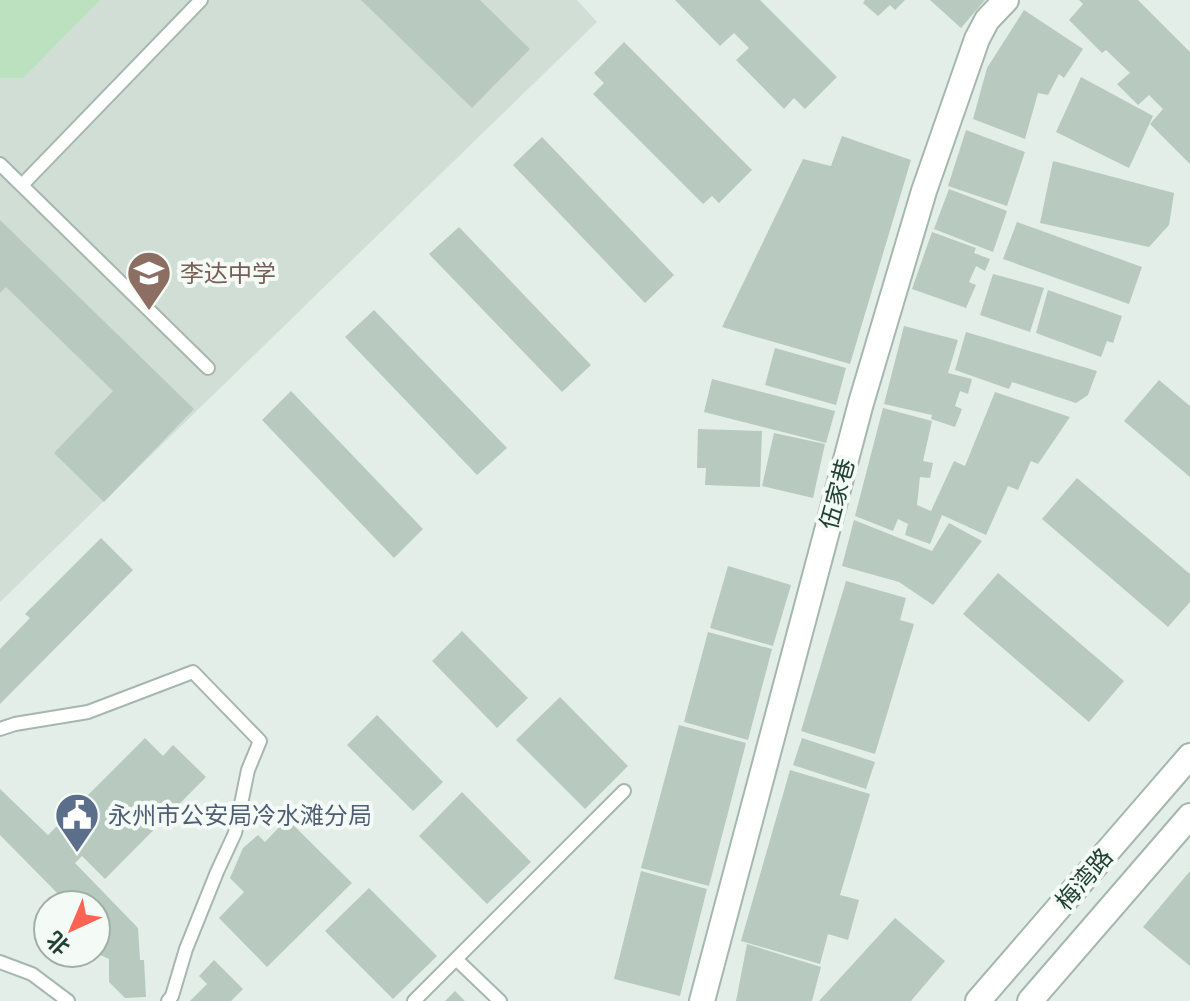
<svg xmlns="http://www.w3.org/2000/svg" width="1190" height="1001" viewBox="0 0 1190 1001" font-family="Jost,'Noto Sans SC',sans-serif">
	<rect width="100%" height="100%" fill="#e3eee8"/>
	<polygon fill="#d1ded6" points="0,0 577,0 597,22 0,602"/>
	<polygon fill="#bbe1bf" points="0,0 100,0 23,78 0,78"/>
	<g fill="#b8c9c0">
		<polygon points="361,0 480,0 530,49 472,108"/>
		<polygon points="675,0 760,0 837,77 805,109 794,98 784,109 736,60 749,48 734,33 720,46"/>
		<polygon points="865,0 905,0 895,10 890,5 878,16 863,3"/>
		<polygon points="930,0 985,0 961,28"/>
		<polygon points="1079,0 1138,0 1190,52 1190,164 1150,124 1163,109 1149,95 1138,105 1117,84 1130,73 1106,50 1102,53 1069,20 1083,4"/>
		<polygon points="1024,10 1083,49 1064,78 1059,74 1048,95 1038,93 1025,139 973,119 987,68"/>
		<polygon points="624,42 752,170 719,203 712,196 703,204 593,94 604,83 594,73"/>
		<polygon points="1081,77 1153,116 1129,168 1056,132"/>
		<polygon points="966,130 1025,152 1007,206 948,186"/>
		<polygon points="842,136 911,160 850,364 722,327 803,159 831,166"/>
		<polygon points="542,137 674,275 645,303 513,165"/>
		<polygon points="1053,161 1174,193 1169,225 1149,247 1040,223"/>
		<polygon points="949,189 1007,211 993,252 934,229"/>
		<polygon points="0,220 194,409 104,502 54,453 113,391 6,287 0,293"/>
		<polygon points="1017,222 1142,267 1129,304 1003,259"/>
		<polygon points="459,227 591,365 562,392 429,254"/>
		<polygon points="932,232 976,248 974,253 990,259 985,271 976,266 969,282 976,285 966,308 912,289"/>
		<polygon points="993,274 1044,288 1030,332 980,315"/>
		<polygon points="1048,290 1122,316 1113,343 1107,341 1101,357 1036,333"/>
		<polygon points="374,310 507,448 477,475 345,337"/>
		<polygon points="904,326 958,340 948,373 972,379 968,394 960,391 955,406 962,409 955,427 931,419 932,415 884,404"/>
		<polygon points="966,332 1097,371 1088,395 1076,403 1012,382 1009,389 955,370"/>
		<polygon points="775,348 846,368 836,405 765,385"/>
		<polygon points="712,379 835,411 826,443 704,412"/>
		<polygon points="1159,380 1190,406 1190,477 1124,421"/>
		<polygon points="291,391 423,529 394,558 262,420"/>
		<polygon points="995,392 1070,417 1038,464 1031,461 1018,490 1008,486 986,535 942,515 930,544 905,535 908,524 898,519 893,531 855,516 883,408 932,421 923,461 933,463 930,478 920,477 917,505 931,511 954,461 965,466"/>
		<polygon points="698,429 762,431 760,487 705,485 706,468 697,468"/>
		<polygon points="774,433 825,444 813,498 762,486"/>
		<polygon points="1077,478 1190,574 1190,602 1168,627 1042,519"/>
		<polygon points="854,520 932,551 949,523 982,541 933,605 899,582 842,566"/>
		<polygon points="101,538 133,570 0,704 0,649 30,618 25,614"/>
		<polygon points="728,566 791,585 773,646 710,628"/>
		<polygon points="998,573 1124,681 1089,722 963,614"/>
		<polygon points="846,581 906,598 900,620 914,624 875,754 801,731"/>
		<polygon points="462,631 528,698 497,728 432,661"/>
		<polygon points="708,632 772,649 748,740 684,722"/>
		<polygon points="560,697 628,766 585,809 516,740"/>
		<polygon points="377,715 443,782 413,811 347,745"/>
		<polygon points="679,725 746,743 709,886 641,868"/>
		<polygon points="145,738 163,756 173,745 206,777 105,879 82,856 75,863 138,928 140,960 144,960 146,997 125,998 109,982 109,959 98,954 96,905 69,905 0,835 0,789 48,835"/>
		<polygon points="802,738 875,762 866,789 793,765"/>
		<polygon points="790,770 870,794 840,895 859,900 848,940 828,934 820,964 741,941"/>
		<polygon points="462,792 531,862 487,904 419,836"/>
		<polygon points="287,819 352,883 267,967 219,918 244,892 230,878 243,848 258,835 265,842"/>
		<polygon points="641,871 707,889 680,996 614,979"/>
		<polygon points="1190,871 1190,966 1143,927"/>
		<polygon points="369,888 437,956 393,999 325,931"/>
		<polygon points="895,918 945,961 911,1001 819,1001"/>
		<polygon points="747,944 821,967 812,1001 736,1001"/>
		<polygon points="214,960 243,989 231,1001 190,1001 207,984 199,976"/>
		<polygon points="455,991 465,1001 445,1001"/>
	</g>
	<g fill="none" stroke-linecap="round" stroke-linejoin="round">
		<g stroke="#a5b7ae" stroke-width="16">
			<g id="service">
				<polyline points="0,164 208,368"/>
				<polyline points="22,185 201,0"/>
				<polyline points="0,729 15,724 88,712 193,672 260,741 248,770 235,833 217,872 186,949 172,996 168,1001"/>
				<polyline points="456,959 500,1001"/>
				<polyline points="0,962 32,974 68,1001"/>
				<polyline points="414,1001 624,791"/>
			</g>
		</g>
		<g stroke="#a5b7ae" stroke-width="28">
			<polyline id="minor" points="702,1001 861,403 924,191 977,39 987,20 1006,0"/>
		</g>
		<g stroke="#a5b7ae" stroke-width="28">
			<g id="tertiary">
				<polyline points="978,1001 1190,756"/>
				<polyline points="1030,1001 1190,816"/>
			</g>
		</g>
		<use href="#service" stroke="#fff" stroke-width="12"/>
		<use href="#minor" stroke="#fff" stroke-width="24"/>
		<use href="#tertiary" stroke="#fff" stroke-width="24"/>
	</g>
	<defs>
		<g id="school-pin" transform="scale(2.3)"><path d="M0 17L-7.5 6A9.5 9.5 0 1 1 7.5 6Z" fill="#8d6e63" stroke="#f4faf6"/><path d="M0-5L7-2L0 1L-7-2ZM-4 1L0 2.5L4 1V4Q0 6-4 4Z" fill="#fff"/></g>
		<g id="civic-pin" transform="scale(2.3)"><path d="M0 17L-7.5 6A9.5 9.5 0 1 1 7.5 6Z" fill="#5c6f8a" stroke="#f4faf6"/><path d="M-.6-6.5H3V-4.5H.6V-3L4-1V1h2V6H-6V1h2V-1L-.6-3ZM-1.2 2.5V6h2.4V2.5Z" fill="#fff"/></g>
	</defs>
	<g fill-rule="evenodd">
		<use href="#school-pin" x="149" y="273"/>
		<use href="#civic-pin" x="77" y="815"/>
	</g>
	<g text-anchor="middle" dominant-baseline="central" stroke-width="8" stroke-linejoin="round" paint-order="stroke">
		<g font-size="24" fill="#785e54" stroke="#f4faf6" text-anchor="start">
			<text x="180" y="273">李达中学</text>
		</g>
		<g font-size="24" fill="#214134" stroke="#f4faf6">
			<text transform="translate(837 494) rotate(-75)">伍家巷</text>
			<text transform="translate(1084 879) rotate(-49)">梅湾路</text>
		</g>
		<g font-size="24" fill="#4e5e75" stroke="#f4faf6" text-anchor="start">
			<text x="108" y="815">永州市公安局冷水滩分局</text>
		</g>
	</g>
	<g transform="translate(72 929) rotate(224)"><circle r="38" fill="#f4faf6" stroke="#a0b0a8" stroke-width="2"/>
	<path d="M0-6L14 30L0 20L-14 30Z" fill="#fd6353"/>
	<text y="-12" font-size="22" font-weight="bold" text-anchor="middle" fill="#214134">北</text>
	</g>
</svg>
